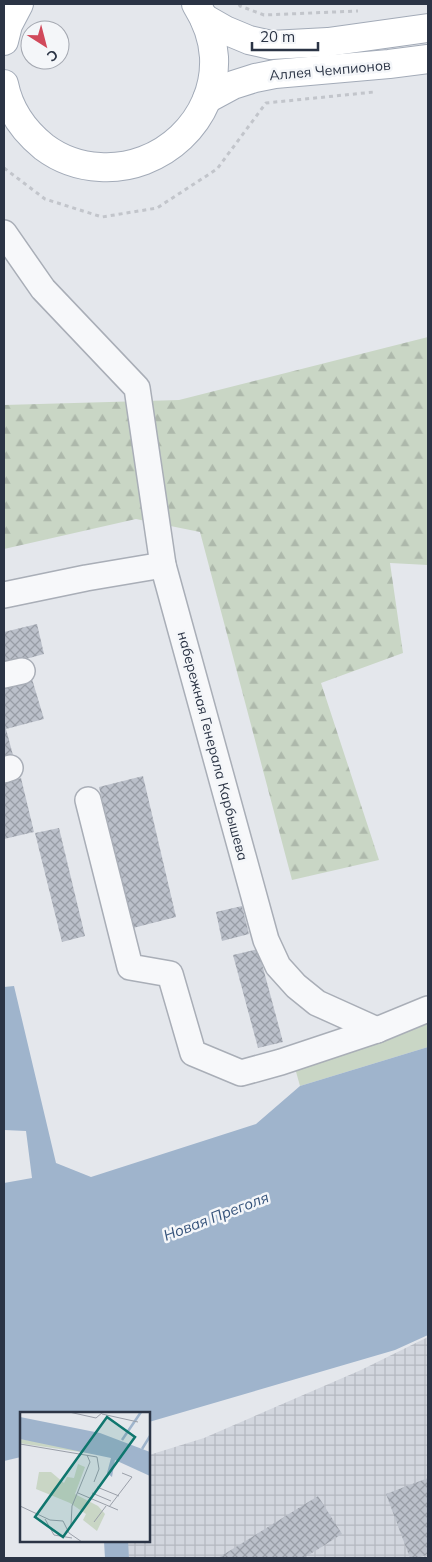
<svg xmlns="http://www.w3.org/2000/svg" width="432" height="1562" viewBox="0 0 432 1562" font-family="Mulish,sans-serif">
	<defs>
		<pattern id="industrial-grid" width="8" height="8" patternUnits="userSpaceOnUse" patternTransform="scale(1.25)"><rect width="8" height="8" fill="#d2d6de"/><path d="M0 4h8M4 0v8" fill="none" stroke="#b4b8c0"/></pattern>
		<pattern id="forest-firs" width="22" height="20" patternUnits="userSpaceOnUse" patternTransform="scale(1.25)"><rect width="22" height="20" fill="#c9d6c5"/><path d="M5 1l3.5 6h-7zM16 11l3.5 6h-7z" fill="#adb8ab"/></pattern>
		<pattern id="building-cross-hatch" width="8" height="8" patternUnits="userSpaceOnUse" patternTransform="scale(1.25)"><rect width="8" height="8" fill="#bbc0ca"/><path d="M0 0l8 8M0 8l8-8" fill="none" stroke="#989da6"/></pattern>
	</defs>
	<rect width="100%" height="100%" fill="#e4e7ec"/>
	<polygon fill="url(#industrial-grid)" points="428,1337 428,1558 129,1558 127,1541 149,1541 149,1455 204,1438 361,1370"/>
	<polygon fill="url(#forest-firs)" points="428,337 428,565 390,563 403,653 321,683 379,860 292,880 200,532 136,519 4,549 4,405 179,400"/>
	<polygon fill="#c9d6c5" points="428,1020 428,1047 300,1086 295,1068"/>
	<polygon fill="#9fb4cc" points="14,986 56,1163 91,1177 256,1124 300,1086 428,1047 428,1335 395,1350 149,1422 149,1413 21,1413 21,1457 4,1461 4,1183 32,1178 26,1131 4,1130 4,987"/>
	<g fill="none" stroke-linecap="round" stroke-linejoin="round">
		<polyline stroke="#9fb4cc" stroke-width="24" points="116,1541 117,1558"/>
	</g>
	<g fill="url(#building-cross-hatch)">
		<polygon points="37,624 44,654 4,665 4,632"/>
		<polygon points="32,679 44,719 6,729 14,759 4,761 4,687"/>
		<polygon points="143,776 176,917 133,928 99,787"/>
		<polygon points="21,778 34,832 4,839 4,783"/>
		<polygon points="59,828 85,936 62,942 35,833"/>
		<polygon points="242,906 249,934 222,941 216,912"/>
		<polygon points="258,949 283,1042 258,1048 233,955"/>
		<polygon points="428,1478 428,1554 418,1558 410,1558 386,1494"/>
		<polygon points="318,1496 342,1534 304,1558 218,1558"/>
	</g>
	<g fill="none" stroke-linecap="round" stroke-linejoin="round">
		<g stroke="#a9aeb7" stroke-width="28">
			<g id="minor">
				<polyline points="4,233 43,289 137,388 163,565 266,940 278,966 296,986 317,1003 377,1030"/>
				<polyline points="4,595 86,578 163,565"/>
				<polyline points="4,675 22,671"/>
				<polyline points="4,770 10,768"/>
				<polyline points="88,800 130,967 170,974 193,1053 241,1073 281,1062 377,1030 428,1009"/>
			</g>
		</g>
		<g stroke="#a3abb8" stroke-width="30">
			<g id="major">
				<polyline points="204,18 225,30 249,40 271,45 328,42 428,28"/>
				<polyline points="4,41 8,25 19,4"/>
				<path d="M4,84C9,109 24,131 44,147C60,159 80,166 100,167C161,171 217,120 214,57C213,38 206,20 196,4"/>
				<polyline points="207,99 233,85 255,78 275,74 389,64 428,59"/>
			</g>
		</g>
		<g stroke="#c2c5cb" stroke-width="3" stroke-dasharray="4 4" stroke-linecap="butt">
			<polyline points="239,4 240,6 264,15 358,11"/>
			<polyline points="4,168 45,199 102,217 157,208 217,169 266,103 374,92"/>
		</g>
		<use href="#minor" stroke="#f7f8fa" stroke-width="25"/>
		<use href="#major" stroke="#fff" stroke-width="28"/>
	</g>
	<g text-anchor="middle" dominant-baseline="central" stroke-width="5" stroke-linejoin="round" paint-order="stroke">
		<g font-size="14" fill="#2b3445" stroke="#f4f6f9">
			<text transform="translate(330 70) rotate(-5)">Аллея Чемпионов</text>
			<text transform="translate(213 746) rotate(75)">набережная Генерала Карбышева</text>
		</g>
		<g font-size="15" font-style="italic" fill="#34527a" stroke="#f4f6f9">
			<text transform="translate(216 1216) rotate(-21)">Новая Преголя</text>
		</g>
	</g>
	<g transform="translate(20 1412)">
		<rect width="130" height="130" fill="#e4e7ec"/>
		<path d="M58,52L65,55L55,82L78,94L85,102L77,119L63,108L66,102L50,91L16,77L19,60H31L44,71L47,65L54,66Z" fill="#c9d6c5"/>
		<path d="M0,27L63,37L74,42L5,32L0,31Z" fill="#c9d6c5"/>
		<path d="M0,5L80,21L130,40V64L95,48L92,65L87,61L91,46L0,27Z" fill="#9fb4cc"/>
		<path fill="none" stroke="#9fb4cc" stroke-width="2.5" d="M102,28L121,0M122,37L130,24"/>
		<path fill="none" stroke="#9a9fa9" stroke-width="1" d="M49,0L76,6L83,0M82,2L118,10M0,32L77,45L79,57L74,70M77,75L99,84M58,81L98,98M72,81L91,89M0,94L30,108L43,109L49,121L62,130M89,95L112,65L102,61M25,107L34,123L52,126M74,110L86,94M51,113L52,94L70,50L67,43"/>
		<path fill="#0f766e" fill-opacity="0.15" stroke="#0f766e" stroke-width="2.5" d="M87,5L115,25L43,125L15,105Z"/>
		<rect width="130" height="130" fill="none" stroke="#2b3445" stroke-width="2.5"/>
	</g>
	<rect width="432" height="1562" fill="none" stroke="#2b3445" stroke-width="10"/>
	<g transform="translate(45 45) rotate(144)"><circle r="24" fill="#f4f6f9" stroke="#a4a8b1"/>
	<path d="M0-4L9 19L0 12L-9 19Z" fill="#d1495b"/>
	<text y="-8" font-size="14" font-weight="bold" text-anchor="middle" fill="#2b3445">С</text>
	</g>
	<path d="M252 42v8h66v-8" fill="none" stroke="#2b3445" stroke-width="2.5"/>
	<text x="260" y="42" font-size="15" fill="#2b3445" stroke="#f4f6f9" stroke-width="4" paint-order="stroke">20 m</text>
</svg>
